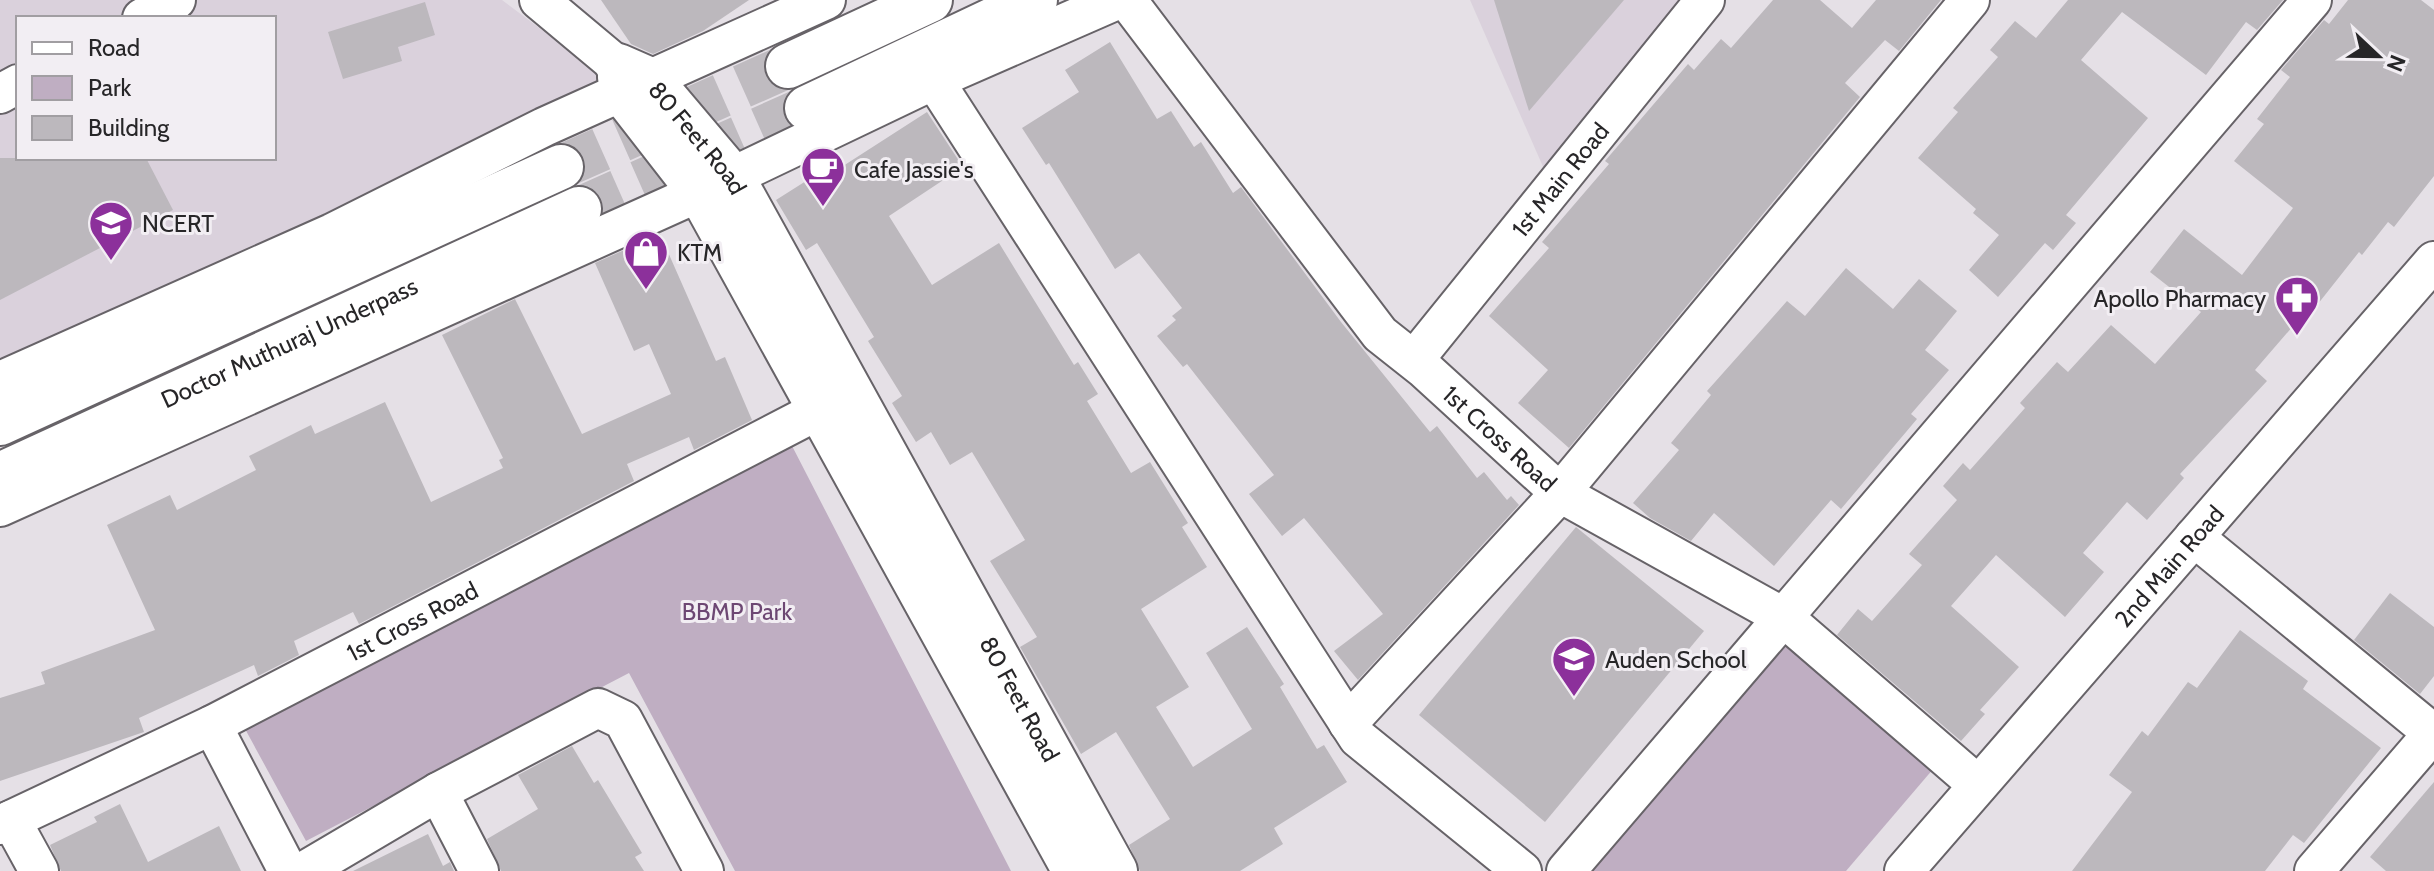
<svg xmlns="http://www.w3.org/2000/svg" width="2434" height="871" viewBox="0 0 2434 871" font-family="Cabin,sans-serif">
	<rect width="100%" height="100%" fill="#e5e0e6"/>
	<g fill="#dad1dc" fill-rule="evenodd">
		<path d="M0,0H502L610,81L0,365ZM18,18H274V158H18Z"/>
		<polygon points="1470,0 1686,0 1544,169"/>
	</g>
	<g fill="#bfaec2">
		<polygon points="790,442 1011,871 735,871 629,673 306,841 244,727"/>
		<polygon points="1780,639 1934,768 1846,871 1584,871"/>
	</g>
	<g fill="#bcb8bd">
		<polygon points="601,0 749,0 703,31 653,54 631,44"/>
		<polygon points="1494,0 1624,0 1529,111"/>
		<polygon points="1773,0 1820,0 1852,28 1876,0 1941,0 1899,51 1885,40 1845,83 1860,97 1569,448 1518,403 1548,370 1489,316 1549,248 1542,242 1609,164 1605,161 1688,64 1694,70 1721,39 1731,48"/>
		<polygon points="2068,0 2283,0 2257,30 2246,22 2206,75 2122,12 2081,60 2148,118 2066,215 2076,223 2053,250 2045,243 1998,297 1969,270 1999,235 1973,213 1976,209 1918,158 1958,112 1953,108 1998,57 1990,50 2015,21 2036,38"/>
		<polygon points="2348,0 2421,0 2434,10 2434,176 2394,227 2388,222 2362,255 2359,252 2310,314 2306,311 2255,370 2267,381 2180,474 2184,478 2147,520 2127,502 2083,553 2104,572 2065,617 1996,555 1951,606 2019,667 1980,710 1985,714 1961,741 1837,635 1858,609 1872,621 1922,565 1909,554 1957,500 1943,486 1963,463 1970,470 2025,408 2020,403 2057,362 2068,372 2111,325 2155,364 2201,312 2150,272 2184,229 2242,275 2293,208 2234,161 2264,124 2257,119 2290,77 2281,70 2324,20 2329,24"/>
		<polygon points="425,2 435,35 398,47 402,61 343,79 328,32"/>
		<polygon points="1110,42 1157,119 1171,111 1194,147 1201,142 1233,193 1241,187 1341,322 1430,432 1437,426 1477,478 1484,472 1507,500 1511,496 1519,505 1358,680 1334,651 1383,614 1304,518 1282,536 1249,494 1274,475 1187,364 1183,367 1157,336 1176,320 1172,316 1182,308 1139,253 1115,269 1049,163 1046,165 1022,128 1079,92 1065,70"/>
		<polygon points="927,112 963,167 889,216 932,285 999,243 1074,365 1078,362 1098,394 1087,401 1131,473 1150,462 1188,523 1182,527 1207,567 1141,609 1189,687 1156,707 1193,767 1252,729 1206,653 1247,627 1284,684 1280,687 1317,749 1324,745 1347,782 1274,828 1283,844 1240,871 1140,871 1129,845 1170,819 1116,732 1081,754 1020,647 1037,637 990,561 1025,540 972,452 950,465 931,432 916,442 892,403 902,396 868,341 874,337 817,243 806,250 776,200 836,162 840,168"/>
		<polygon points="0,158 146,158 173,210 0,300"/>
		<polygon points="660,234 716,361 725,357 752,420 694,450 689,437 627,464 634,481 359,624 353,612 294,641 299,655 258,676 254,665 139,718 144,732 0,781 0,698 45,684 41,672 155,630 107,525 170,495 177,510 256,470 249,456 311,425 315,434 385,402 431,502 503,468 499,460 503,458 442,335 515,299 582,434 671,394 649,344 634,351 595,263"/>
		<polygon points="1846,268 1893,309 1919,279 1957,311 1925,350 1949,370 1911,414 1917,419 1841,509 1831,500 1774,566 1714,513 1691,541 1650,518 1633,503 1679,450 1671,443 1711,395 1707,391 1787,301 1805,316"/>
		<polygon points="1576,527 1704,631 1545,822 1419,715"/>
		<polygon points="2390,593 2434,627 2434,676 2420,694 2354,640"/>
		<polygon points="2240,630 2308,681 2303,689 2381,748 2304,843 2293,835 2265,871 2072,871 2132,792 2109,775 2142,731 2148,736 2188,682 2197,688"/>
		<polygon points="572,746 594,783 598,780 642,853 635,857 644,871 501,871 487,839 538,809 518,775"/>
		<polygon points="2434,782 2434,871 2386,871 2370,857"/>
		<polygon points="120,804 148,862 219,826 241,871 61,871 50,845 97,822 94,817"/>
		<polygon points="428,834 443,866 450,862 454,871 353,871"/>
	</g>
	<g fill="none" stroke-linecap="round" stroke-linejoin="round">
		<g stroke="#bfbbc0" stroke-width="44" stroke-dasharray="44 22" stroke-linecap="butt">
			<polyline points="561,167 788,66"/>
			<polyline points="579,209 807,108"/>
		</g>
		<g stroke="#676368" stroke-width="42">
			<g id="minor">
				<polyline points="539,0 618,66"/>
				<path id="s1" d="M1127,0L1380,334L1423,368L1560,493L1970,0"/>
				<polyline points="142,18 176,0"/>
				<polyline points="934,80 1358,738 1522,871"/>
				<polyline points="0,94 18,84"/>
				<path id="s2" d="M1414,360L1705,0"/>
				<polyline points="0,381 332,233 544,127 826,0"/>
				<polyline points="0,507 700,192 934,80 1117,0"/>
				<polyline points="2194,537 2434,734"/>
				<polyline points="1348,723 1560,493 1783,617 1978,785"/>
				<polyline points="212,725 288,871"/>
				<polyline points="438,792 479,871"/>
				<polyline points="11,820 39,871"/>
				<path id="s3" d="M0,825L212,725L821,409"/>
				<polyline points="304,871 438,792 598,708 623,720 704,871"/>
				<polyline points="1566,871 2312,0"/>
				<path id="s4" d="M1904,871L2434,261"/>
				<polyline points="2314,871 2434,732"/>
			</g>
		</g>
		<g stroke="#676368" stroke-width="48">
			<g id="major">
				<path id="s5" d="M618,66L650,80L732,177L1115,871"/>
				<polyline points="620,77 623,93 700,192 1075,871"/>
			</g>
		</g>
		<g stroke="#676368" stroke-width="48">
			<g id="highway">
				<polyline points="788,66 930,0"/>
				<polyline points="807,108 1035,0"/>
				<polyline points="0,423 561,167"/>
				<path id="s6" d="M0,475L579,209"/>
			</g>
		</g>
		<use href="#minor" stroke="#fff" stroke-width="38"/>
		<use href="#major" stroke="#fff" stroke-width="44"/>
		<use href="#highway" stroke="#fff" stroke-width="44"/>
	</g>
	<defs>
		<g id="cafe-pin" transform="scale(2.3)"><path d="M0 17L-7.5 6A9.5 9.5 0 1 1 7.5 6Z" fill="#8c309b" stroke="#f2eef3"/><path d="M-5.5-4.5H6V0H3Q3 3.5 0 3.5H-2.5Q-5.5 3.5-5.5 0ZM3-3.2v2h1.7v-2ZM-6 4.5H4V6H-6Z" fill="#fff"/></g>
		<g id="university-pin" transform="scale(2.3)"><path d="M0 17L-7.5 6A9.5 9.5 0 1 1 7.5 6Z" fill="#8c309b" stroke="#f2eef3"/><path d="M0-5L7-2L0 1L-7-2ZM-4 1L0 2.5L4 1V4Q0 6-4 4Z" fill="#fff"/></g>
		<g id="shop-pin" transform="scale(2.3)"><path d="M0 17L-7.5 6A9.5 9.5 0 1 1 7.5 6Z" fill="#8c309b" stroke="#f2eef3"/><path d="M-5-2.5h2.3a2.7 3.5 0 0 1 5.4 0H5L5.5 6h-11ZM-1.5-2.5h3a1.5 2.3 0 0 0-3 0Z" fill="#fff"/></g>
		<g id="pharmacy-pin" transform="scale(2.3)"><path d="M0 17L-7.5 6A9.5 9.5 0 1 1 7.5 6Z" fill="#8c309b" stroke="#f2eef3"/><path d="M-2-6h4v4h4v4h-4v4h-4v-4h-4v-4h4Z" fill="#fff"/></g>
		<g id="school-pin" transform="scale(2.3)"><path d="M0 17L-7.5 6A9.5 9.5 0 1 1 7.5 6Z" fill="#8c309b" stroke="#f2eef3"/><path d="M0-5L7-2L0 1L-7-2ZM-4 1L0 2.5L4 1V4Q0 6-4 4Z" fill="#fff"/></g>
	</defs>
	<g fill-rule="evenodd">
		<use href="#cafe-pin" x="823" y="169"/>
		<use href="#university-pin" x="111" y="223"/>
		<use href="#shop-pin" x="646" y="252"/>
		<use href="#pharmacy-pin" x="2297" y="298"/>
		<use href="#school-pin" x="1574" y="659"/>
	</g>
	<g text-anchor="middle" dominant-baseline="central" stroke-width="6" stroke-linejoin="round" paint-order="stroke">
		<g font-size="24" fill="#272628" stroke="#f2eef3">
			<text stroke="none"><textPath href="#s5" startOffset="110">80 Feet Road</textPath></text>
			<text stroke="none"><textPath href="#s2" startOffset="232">1st Main Road</textPath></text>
			<text stroke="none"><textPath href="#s6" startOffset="318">Doctor Muthuraj Underpass</textPath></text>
			<text stroke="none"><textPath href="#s1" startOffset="578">1st Cross Road</textPath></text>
			<text stroke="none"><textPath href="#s4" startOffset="404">2nd Main Road</textPath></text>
			<text stroke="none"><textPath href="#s3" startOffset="460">1st Cross Road</textPath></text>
			<text stroke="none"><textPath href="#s5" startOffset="758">80 Feet Road</textPath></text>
		</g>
		<g font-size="24" fill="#272628" stroke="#f2eef3" text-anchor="start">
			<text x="854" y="169">Cafe Jassie's</text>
			<text x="142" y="223">NCERT</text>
			<text x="677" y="252">KTM</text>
			<text x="2266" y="298" text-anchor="end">Apollo Pharmacy</text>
			<text x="1605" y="659">Auden School</text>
		</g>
		<g font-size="24" fill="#6d4773" stroke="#f2eef3">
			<text x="737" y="611">BBMP Park</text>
		</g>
	</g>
	<rect x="16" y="16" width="260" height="144" fill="#f2eef3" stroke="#a19ea2" stroke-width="2"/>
	<rect x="32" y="42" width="40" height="12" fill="#ffffff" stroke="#a19ea2" stroke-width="2"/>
	<text x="88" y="56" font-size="24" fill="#272628">Road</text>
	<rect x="32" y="76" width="40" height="24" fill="#bfaec2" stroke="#a19ea2" stroke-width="2"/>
	<text x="88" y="96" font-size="24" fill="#272628">Park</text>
	<rect x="32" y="116" width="40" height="24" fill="#bcb8bd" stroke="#a19ea2" stroke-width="2"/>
	<text x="88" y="136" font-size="24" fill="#272628">Building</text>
	<g transform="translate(2378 56) rotate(112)" stroke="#f2eef3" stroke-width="6" paint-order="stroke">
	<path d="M0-6L14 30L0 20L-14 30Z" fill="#272628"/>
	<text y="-12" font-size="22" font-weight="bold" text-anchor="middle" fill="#272628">N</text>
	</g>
</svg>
